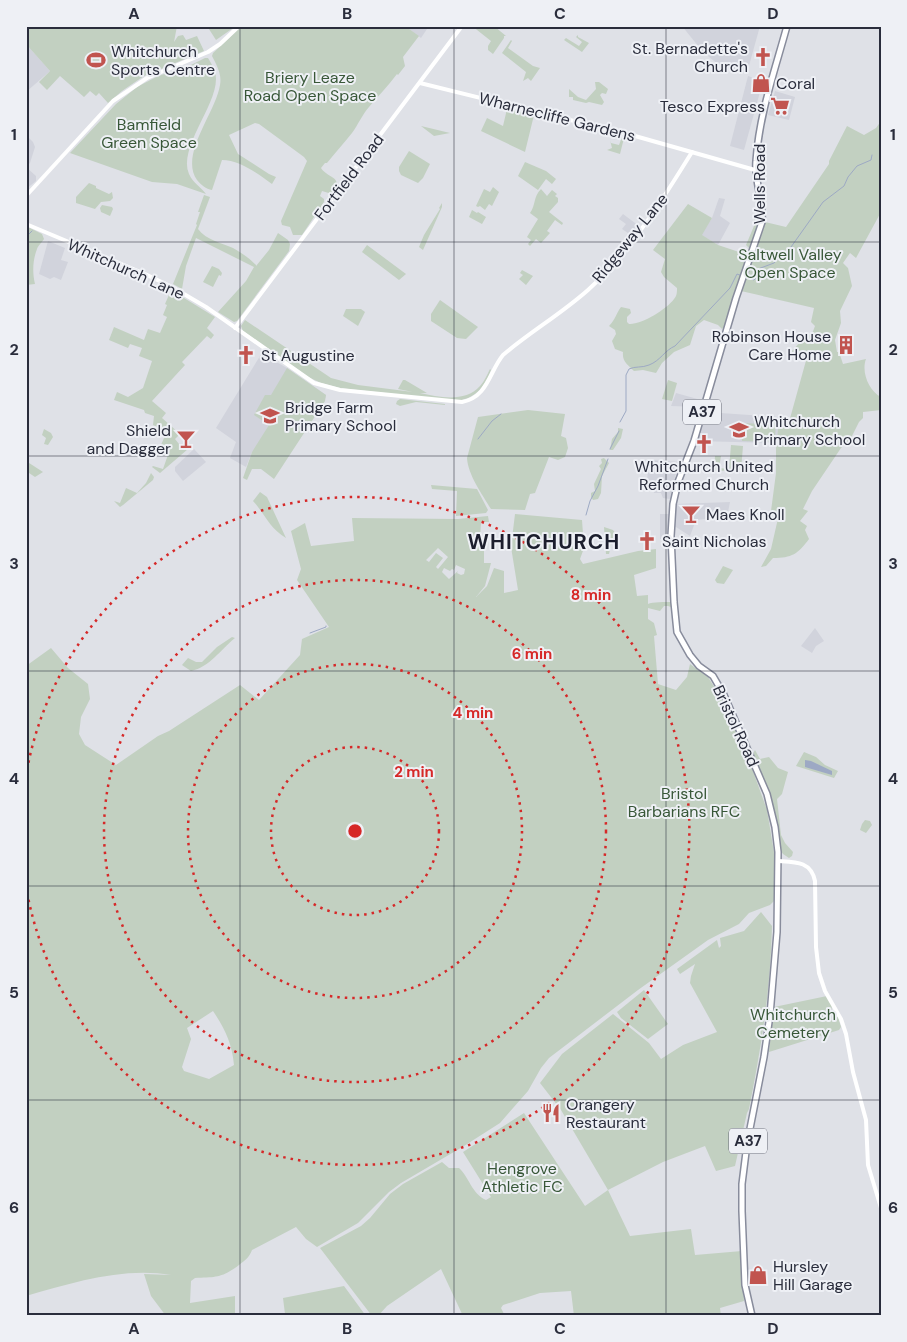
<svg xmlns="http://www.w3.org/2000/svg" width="907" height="1342" viewBox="0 0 907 1342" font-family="'DM Sans',sans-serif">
	<rect width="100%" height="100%" fill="#dfe1e7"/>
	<g fill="#d1d3dc">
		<polygon points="405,26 429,26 421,38"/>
		<polygon points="682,26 760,26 747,73 719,65 703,52"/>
		<polygon points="26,44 50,71 26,92"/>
		<polygon points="748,76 763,81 744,150 730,146"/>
		<polygon points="775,91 795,97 789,120 768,115"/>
		<polygon points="26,135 33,142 35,147 30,163 26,167"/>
		<polygon points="26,167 36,176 36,181 26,189"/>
		<polygon points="719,198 725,199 720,216 730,223 718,245 701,235 712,218"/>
		<polygon points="623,214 639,226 631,235 622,229 626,224 619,219"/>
		<polygon points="48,241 65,248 61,260 68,262 61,280 54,277 50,279 39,274"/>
		<polygon points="264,355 287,368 326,395 323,406 252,452 246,467 230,458 236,442 216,428 260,356"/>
		<polygon points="676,393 701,400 699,407 671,406"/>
		<polygon points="706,412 779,417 777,443 697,441"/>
		<polygon points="194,449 206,462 183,481 175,471 175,467"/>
		<polygon points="649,460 681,462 675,476 670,499 663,498 661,493 654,493 653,490 646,491"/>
		<polygon points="730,502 727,517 696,520 690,536 676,527 669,528 668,539 660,539 660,514 674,514 676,504"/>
		<polygon points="815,628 824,641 816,646 812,653 801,646"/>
	</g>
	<g fill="#c2d0c1" fill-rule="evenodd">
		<polygon points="26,26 177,26 174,42 178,36 183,35 186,40 197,36 204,51 144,76 122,91 108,103 99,93 96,96 90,91 84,97 60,76 47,90 39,82 50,71 26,44"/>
		<polygon points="207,26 236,26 216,40"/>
		<path d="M242,26H405L419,36L403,57L405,66L398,75L397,74C388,86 378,96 369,107C362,115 358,125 352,133C344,143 335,153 327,163H325L321,168C328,179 345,176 332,194L322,191L320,196L324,199V202L302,235H293L290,227L282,225L281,221L307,161L304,157L259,124L255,123L229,135L238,154L269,174L276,177L272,184C258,174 240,160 222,160L212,190C206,189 201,185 197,180C179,155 216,112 220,85C222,74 217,66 212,56L213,53Z"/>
		<polygon points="472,26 483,26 486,28 494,26 506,36 504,36 504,38 493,54 488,50 488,46 491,41"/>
		<polygon points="578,35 578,37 589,43 582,52 564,40 566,38 579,46 582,42 576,37"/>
		<polygon points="511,40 512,41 508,48 533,66 540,68 531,81 528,78 523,81 526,72 502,53"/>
		<path d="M205,58H208C212,65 216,71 216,79C216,107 178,148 189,174C193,183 201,187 206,194L177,184L152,182L70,153L116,104L137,87L158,76L189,66Z"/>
		<polygon points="595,82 599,82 608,89 606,94 602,93 600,95 604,102 602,105 589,102 586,103 573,100 573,97 569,97 569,89 578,97 586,100 596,89"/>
		<polygon points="507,109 534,115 525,152 481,131 487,118 503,126"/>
		<path d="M881,121V212L856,258L850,253L843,263L848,268L852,286L840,311L841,323L835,340L837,352H839L843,364L866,359C861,372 869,391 881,397V410L863,412V418L859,422L851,438L841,448L812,491L803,509L808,511L800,521L807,526L805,530L809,539C798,554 792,558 773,558L766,566L761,567L771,549L779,514L771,511L776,473V448L779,420L789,422L807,357L805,351H803L801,354H794L792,351L801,341L805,339L807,335L812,334L815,326L811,322L814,308L741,291L765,222L786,227L829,164V161L847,126L864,135L876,128Z"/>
		<polygon points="421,126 450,133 434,136"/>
		<polygon points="622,137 624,138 620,154 607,150 612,148 610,140 611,143 619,145"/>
		<polygon points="409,151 430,164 423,178 418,183 401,175 399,171 399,167"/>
		<polygon points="525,162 546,171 556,179 552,184 546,179 538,190 518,176"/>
		<polygon points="89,183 96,186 96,188 109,194 112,192 113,198 110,201 101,202 95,209 76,203 76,197"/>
		<polygon points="493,187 499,192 492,206 489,204 485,210 480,206 478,207 476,206 484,189 490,192"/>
		<path d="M541,189L547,196L552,190L557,194L555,196L558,198V202L549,212L563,223L562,225L555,220L547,231L550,233L541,243L536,239L530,246L528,244L531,240L527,237L538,219L530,213C536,205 533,197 541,189Z"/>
		<path d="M204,195L210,197L198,229C206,240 222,243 233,248C242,253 249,258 256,265V266L269,250L278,233L288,240L290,244L289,251L237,321L234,322L218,312L246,281L254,267L196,238L186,266L182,289L173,284L197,225L196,224L200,212H198Z"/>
		<polygon points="442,203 442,207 423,250 419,247 424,235 440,209 439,208"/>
		<path d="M688,204L712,218L702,235L718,245L748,255L724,327L722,329L718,325L704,320L696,326L690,345L674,352L662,363L656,373L643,370L634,371C628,365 622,362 623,352L615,349L612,341L616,334L615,330L609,326C615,320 616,314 621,307L630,309L631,313L627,317V322L629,324C641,325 667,309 674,299C677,296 677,292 677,288L664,277L661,272L665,259L653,250Z"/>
		<polygon points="102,205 112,207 113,209 110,216 101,212 100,208"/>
		<polygon points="472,210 477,213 478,212 486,217 482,224 469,217"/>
		<polygon points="754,217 759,218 757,230 750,249 746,245 754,226"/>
		<path d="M26,226L42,234L44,239C42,242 38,246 37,249C33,259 32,272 35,284L26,285Z"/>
		<polygon points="367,245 406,274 399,280 362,252"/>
		<polygon points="212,266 219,269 222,273 221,276 219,275 213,287 203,282"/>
		<polygon points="522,270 533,276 526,285 519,279 523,275 520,273"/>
		<polygon points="171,290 215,317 207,328 214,335 211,339 207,336 182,362 185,365 152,401 166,413 162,418 180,434 175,439 183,449 186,446 188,449 160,473 152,467 153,466 163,469 170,449 161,445 167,431 153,425 154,416 145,413 144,410 114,400 117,392 128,397 143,388 152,361 139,356 142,348 130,344 128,348 109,340 114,327 144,340 148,329 160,333 167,317 163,315 167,305 165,304"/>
		<polygon points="440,300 478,327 466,339 457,338 431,321 431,314"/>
		<polygon points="346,309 361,309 365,312 358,326 343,316"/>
		<path d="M245,320L331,378L358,385L413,392L398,389L403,380H405L427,393H420C439,397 465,403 480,386C484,382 487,375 490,369L491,370C485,387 475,399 456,401L340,388L321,383L306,376L243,331L241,326Z"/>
		<polygon points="287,368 326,395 325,401 274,479 261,469 252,469 247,480 243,478 252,452 269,425 254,415 265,395 271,395"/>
		<polygon points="668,380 677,383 672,401 662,399"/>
		<polygon points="400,399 445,404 445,405 416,402 400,406 396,404 397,401"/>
		<path d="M528,410L565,414L561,436L566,438L568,448L565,457L558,460L549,457L535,493L530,494L525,510L491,509C482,494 468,475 467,458L478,417Z"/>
		<polygon points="766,417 776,417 775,442 742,441 742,423 766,424"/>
		<polygon points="618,428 623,429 621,438 613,450 610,450 612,439 618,432"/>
		<polygon points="44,429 51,433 53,437 48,445 44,444 46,438 42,435"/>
		<polygon points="731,445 743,446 741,470 714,471 715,456 721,456 719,468 729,469"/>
		<polygon points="604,458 609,463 602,476 601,493 598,499 593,500 591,497 591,493 595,491 594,484 601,469 599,466 602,463 601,459"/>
		<polygon points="26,461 43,472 35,477 26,471"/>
		<polygon points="151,473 154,477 153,480 123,505 120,507 114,501 120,503 126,488 137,493 146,483"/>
		<polygon points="431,485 477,489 488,510 486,513 456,516 457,491 432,489"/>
		<path d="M260,492L267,497L286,538C269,528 265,514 253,501Z"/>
		<path d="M515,514L582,520L584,548L580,559L583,564L638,551L656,549V568L634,575L637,596L648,595V604C652,602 666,602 671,602V607L668,606H664L660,611L648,608V619L654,623L657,635L654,636L658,684L676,690L687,677L690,664L708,677L722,699L748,757L767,810L774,852V901L770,905L749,913L739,924L708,940L638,990L549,1058L541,1068L528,1091L500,1123L464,1146L401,1183L389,1192L358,1223L317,1247L306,1239L296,1227L252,1250C249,1258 245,1260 239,1265C222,1278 216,1277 195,1278L191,1281L190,1303L235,1296V1316H166L151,1296L144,1274L171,1275C121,1267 73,1283 26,1296V666L51,648L68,668L88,684L90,699L81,717L79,734L85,745L116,765L158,736L169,731L240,685L259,700L300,655L302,639L329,627L297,580L301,569L291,531L305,523L311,546L354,541L352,518L458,519L488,516L489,522H481L480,540L488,541L487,545L484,546V563H491L485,586L476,597L487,586L494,568L504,571V593L518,590L511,547ZM438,548L448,557L438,569L436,567L443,558L436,553L429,562L426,560ZM456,565L465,569L464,574L461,575L457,573L458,571L449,579L442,572L444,568L450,571L452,569L454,570ZM213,1011C225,1029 232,1043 234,1065L209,1079L184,1071L182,1067L191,1039L187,1028Z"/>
		<polygon points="604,527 613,530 616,534 611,545 609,554 606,554"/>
		<polygon points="723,566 733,570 724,584 717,583 715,580"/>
		<path d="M232,637L235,638C220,650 210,667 191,671L182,665L188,658L196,662H202L217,647Z"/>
		<polygon points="755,750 760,759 769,757 778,768 788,772 782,794 777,799 781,835 785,843 793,852 792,856 789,858 783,854 781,851 774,809 771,796 752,755"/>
		<polygon points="804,752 816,757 825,765 838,771 834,778 796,766"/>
		<polygon points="865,820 870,821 872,825 866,833 860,830 862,824"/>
		<path d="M761,912L772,926C771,988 761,1048 749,1109L747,1113L735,1166L716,1171L705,1146L663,1162L608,1190L630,1236L691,1229L695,1255L742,1251V1279L743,1281L744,1301L720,1308L721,1316H574L571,1291L540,1293L503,1305L501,1308L505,1316H463L441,1269L387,1306L378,1316H372L320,1248L361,1226L370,1218L390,1194L403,1184L442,1162L449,1168H459C469,1177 472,1194 486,1200L491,1197L463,1152L524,1113L585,1206L608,1190L561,1110L540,1083L562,1054L613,1014L649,1043L661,1059L683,1045L717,1032L690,983L691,976L695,964L680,974L677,969L717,940L719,948L721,946L720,938L744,931Z"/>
		<polygon points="644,990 668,1024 648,1039 621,1018 617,1012"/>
		<polygon points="827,996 832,1005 831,1013 838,1017 841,1027 839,1030 769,1052 774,1007"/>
		<polygon points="344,1286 366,1316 279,1316 285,1314 283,1298"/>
	</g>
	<polygon fill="#9da9c4" points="805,760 811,761 832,771 832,775 805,767"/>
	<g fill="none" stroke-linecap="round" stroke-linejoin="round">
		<g stroke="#9da9c4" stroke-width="1">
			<polyline points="26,237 32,231"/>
			<polyline points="746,277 754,280 762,272 758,269 774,263 791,247 823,202 844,186 848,177 857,166 871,160 872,155"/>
			<path d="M620,422L626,411V375L629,369C635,366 642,368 649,365C660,361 665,350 675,346L730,288L737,274L742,276"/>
			<polyline points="478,439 492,421 501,414"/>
			<polyline points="610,449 619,431"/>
			<polyline points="586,515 590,501 598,486 608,459"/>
			<polyline points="310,633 326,627 326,626"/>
		</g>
		<g stroke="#888c9c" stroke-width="8">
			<path id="highway" d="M752,1316L745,1285L742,1211V1184L747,1144L764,1057L770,1015L777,932L778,852L775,827L767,794L724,695L713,676L699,666L690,655L677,632L674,602L671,536L673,504L678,482L694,441L736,298L762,222C764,202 754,181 756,161C759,115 775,70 787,26"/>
		</g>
		<g stroke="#fff" stroke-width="4">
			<polyline points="420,83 635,136 755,170"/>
			<polyline points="26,196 113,101 147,78 208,52 220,44 239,26"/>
			<path d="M26,224L145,274L172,287L206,307L314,383L340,390L462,402C488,397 489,372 503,355C530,332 561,314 588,290C630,252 663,199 692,152"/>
			<polyline points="235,328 462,26"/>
			<path d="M778,861C795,862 811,861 815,881L816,947L819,973L825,991L841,1019L846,1034L853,1072L866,1120L868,1165L881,1208"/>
		</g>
		<use href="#highway" stroke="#fff" stroke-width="5"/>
	</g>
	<path fill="none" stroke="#2a2d3c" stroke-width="1" stroke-opacity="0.55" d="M240,26V1316M454,26V1316M666,26V1316M26,242H881M26,456H881M26,671H881M26,886H881M26,1100H881"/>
	<g fill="none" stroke="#d62828" stroke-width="2.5" stroke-dasharray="2.5 5">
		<circle cx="355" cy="831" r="84"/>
		<circle cx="355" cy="831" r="167"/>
		<circle cx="355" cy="831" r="251"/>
		<path d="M27 770A334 334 0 1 1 27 892"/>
	</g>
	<defs>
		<g id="church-bare" transform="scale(1.5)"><path d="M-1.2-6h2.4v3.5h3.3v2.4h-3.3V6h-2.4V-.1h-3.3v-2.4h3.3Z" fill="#c1544f" stroke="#eef0f5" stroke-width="2.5" paint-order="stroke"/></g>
		<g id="stadium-bare" transform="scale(1.5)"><path d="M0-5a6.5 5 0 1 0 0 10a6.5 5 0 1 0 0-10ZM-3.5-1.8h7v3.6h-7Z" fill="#c1544f" stroke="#eef0f5" stroke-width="2.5" paint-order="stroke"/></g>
		<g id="shop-bare" transform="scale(1.5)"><path d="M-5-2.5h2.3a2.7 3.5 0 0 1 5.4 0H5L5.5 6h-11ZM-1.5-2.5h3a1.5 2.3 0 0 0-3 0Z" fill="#c1544f" stroke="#eef0f5" stroke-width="2.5" paint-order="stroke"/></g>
		<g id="supermarket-bare" transform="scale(1.5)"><path d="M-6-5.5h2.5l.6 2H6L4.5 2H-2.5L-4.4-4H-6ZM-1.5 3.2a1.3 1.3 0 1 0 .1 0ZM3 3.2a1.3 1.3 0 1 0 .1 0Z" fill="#c1544f" stroke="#eef0f5" stroke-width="2.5" paint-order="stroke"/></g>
		<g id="building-bare" transform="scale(1.5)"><path d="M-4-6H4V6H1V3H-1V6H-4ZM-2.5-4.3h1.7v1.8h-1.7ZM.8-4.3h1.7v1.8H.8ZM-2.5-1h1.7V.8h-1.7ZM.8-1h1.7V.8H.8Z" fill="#c1544f" stroke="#eef0f5" stroke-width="2.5" paint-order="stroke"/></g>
		<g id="school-bare" transform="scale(1.5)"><path d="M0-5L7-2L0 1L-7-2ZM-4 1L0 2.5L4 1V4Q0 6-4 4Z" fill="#c1544f" stroke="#eef0f5" stroke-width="2.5" paint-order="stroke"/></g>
		<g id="bar-bare" transform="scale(1.5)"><path d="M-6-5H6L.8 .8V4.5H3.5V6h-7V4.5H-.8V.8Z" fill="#c1544f" stroke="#eef0f5" stroke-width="2.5" paint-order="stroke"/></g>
		<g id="restaurant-bare" transform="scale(1.5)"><path d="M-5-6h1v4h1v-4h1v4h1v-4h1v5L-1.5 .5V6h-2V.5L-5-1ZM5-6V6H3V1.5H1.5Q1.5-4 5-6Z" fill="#c1544f" stroke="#eef0f5" stroke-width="2.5" paint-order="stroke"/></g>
	</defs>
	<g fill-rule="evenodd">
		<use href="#church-bare" x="763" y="57"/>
		<use href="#stadium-bare" x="96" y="60"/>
		<use href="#shop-bare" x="761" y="83"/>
		<use href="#supermarket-bare" x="780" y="106"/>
		<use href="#building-bare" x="846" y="345"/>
		<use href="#church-bare" x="246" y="355"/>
		<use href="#school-bare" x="270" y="416"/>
		<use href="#school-bare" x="739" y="430"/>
		<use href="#bar-bare" x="186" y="439"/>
		<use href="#church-bare" x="704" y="444"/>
		<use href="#bar-bare" x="691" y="514"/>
		<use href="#church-bare" x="647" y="541"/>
		<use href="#restaurant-bare" x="551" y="1113"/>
		<use href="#shop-bare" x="758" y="1275"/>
	</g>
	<g text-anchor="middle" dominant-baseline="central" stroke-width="4" stroke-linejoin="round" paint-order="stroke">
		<g fill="#eef0f5" stroke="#656874" stroke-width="1">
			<rect x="683" y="399.5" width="38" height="25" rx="4"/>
			<rect x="729" y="1128.5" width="38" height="25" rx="4"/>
		</g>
		<g font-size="15" font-weight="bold" fill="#2a2d3c">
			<text x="702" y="412">A37</text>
			<text x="748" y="1141">A37</text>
		</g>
		<g font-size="16" fill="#2a2d3c" stroke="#eef0f5" text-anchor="start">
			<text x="748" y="48" text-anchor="end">St. Bernadette's<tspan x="748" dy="18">Church</tspan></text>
			<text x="111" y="51">Whitchurch<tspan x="111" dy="18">Sports Centre</tspan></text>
			<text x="776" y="83">Coral</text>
			<text x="765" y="106" text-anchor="end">Tesco Express</text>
			<text x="831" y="336" text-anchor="end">Robinson House<tspan x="831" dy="18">Care Home</tspan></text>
			<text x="261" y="355">St Augustine</text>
			<text x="285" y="407">Bridge Farm<tspan x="285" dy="18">Primary School</tspan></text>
			<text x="754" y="421">Whitchurch<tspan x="754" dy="18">Primary School</tspan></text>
			<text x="171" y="430" text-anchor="end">Shield<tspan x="171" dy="18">and Dagger</tspan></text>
			<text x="704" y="466" text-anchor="middle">Whitchurch United<tspan x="704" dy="18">Reformed Church</tspan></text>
			<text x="706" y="514">Maes Knoll</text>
			<text x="662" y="541">Saint Nicholas</text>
			<text x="566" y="1104">Orangery<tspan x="566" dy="18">Restaurant</tspan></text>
			<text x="773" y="1266">Hursley<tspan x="773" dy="18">Hill Garage</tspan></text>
		</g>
		<g font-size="16" fill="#385738" stroke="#eef0f5">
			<text x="310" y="77">Briery Leaze<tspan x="310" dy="18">Road Open Space</tspan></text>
			<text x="149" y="124">Bamfield<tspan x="149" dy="18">Green Space</tspan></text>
			<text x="790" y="254">Saltwell Valley<tspan x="790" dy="18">Open Space</tspan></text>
			<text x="684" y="793">Bristol<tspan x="684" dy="18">Barbarians RFC</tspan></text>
			<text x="793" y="1014">Whitchurch<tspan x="793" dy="18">Cemetery</tspan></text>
			<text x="522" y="1168">Hengrove<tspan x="522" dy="18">Athletic FC</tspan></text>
		</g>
		<g font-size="16" fill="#2a2d3c" stroke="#eef0f5">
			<text transform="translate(557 117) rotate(14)">Wharnecliffe Gardens</text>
			<text transform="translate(349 177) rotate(-53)">Fortfield Road</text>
			<text transform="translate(759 184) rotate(-90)">Wells Road</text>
			<text transform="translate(630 238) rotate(-51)">Ridgeway Lane</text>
			<text transform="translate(126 269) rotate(24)">Whitchurch Lane</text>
			<text transform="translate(736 726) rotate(65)">Bristol Road</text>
		</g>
		<g font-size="21" font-weight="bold" letter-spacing="1" fill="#1c1e2d" stroke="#eef0f5">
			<text x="544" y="542">WHITCHURCH</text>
		</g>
	</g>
	<circle cx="355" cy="831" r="8" fill="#d62828" stroke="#eef0f5" stroke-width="2.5"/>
	<g font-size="15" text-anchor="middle" font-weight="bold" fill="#d62828" stroke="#eef0f5" stroke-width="4" stroke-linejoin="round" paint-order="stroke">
		<text x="591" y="600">8 min</text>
		<text x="532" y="659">6 min</text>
		<text x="473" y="718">4 min</text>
		<text x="414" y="777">2 min</text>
	</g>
	<rect width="907" height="1342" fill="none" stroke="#eef0f5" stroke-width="55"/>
	<rect x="28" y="28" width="852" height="1286" fill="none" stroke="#2a2d3c" stroke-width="2"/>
	<g font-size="16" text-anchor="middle" font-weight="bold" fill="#2a2d3c">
		<text x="134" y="19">A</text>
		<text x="347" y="19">B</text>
		<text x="560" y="19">C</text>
		<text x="773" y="19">D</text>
		<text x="14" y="140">1</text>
		<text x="893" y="140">1</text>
		<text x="14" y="355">2</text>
		<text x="893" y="355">2</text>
		<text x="14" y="569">3</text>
		<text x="893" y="569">3</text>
		<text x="14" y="784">4</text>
		<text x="893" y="784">4</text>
		<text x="14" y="998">5</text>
		<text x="893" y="998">5</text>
		<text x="14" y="1213">6</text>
		<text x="893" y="1213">6</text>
		<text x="134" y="1334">A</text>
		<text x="347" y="1334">B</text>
		<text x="560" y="1334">C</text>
		<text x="773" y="1334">D</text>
	</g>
</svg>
